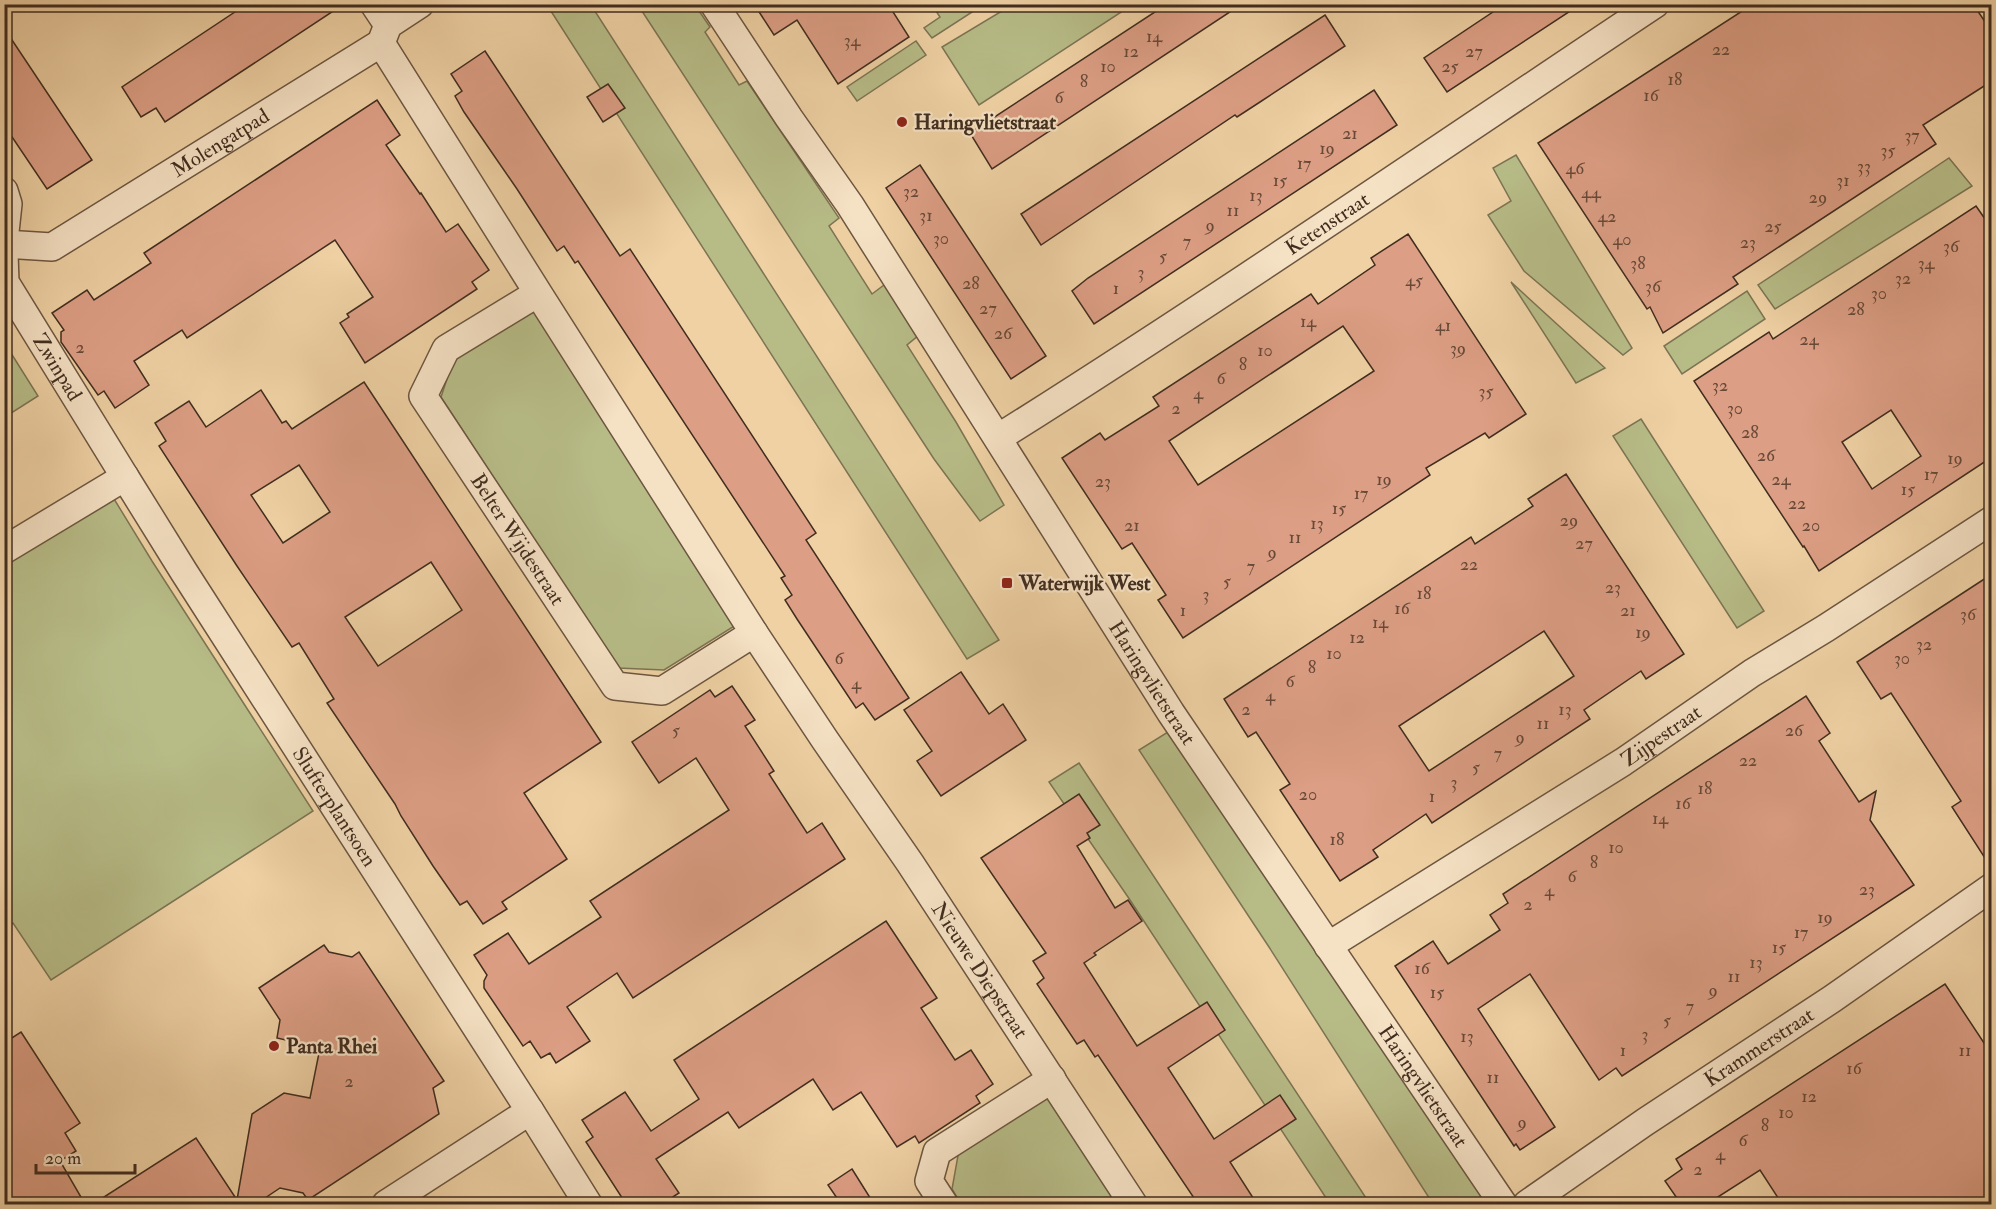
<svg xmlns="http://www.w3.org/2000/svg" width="1996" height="1209" viewBox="0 0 1996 1209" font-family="'IM FELL Double Pica',serif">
	<rect width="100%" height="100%" fill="#efd1a4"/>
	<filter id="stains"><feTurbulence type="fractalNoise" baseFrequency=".00333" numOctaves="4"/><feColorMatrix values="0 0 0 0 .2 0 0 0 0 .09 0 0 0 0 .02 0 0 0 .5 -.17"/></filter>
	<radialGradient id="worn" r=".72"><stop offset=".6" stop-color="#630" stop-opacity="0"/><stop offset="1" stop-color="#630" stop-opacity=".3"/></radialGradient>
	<g fill="#b7bc87" stroke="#7c7453" stroke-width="1.5">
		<polygon points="547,5 591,5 999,640 967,659"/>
		<polygon points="638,5 695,5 710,27 705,32 739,85 747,81 839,218 829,226 872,294 884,285 919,335 907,345 956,422 1004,505 980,521 934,459"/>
		<polygon points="932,5 983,5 932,38 924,28 940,17"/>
		<polygon points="1005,5 1132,5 979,105 942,47 1007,8"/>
		<polygon points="916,41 926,55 857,101 847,87"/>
		<polygon points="1516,155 1632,348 1623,355 1524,271 1488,215 1511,201 1493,168"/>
		<polygon points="1949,158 1972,186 1775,309 1758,285"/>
		<polygon points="1511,282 1605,368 1576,383"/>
		<polygon points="1747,291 1765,319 1682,374 1664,346"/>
		<polygon points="532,309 736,625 664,670 618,668 441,397 455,355"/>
		<polygon points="4,342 38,396 5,417 4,417"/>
		<polygon points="1641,419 1764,611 1737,628 1613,436"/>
		<polygon points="111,494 152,561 313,811 51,980 13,923 5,928 5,560"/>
		<polygon points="1184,722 1500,1204 1433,1204 1269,947 1139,750"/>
		<polygon points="1079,763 1370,1204 1330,1204 1128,897 1049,782"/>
		<polygon points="1049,1097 1120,1204 961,1204 952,1189 959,1150"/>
	</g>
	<g fill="#dc9e84" stroke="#412d1f" stroke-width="1.5" fill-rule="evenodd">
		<polygon points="247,4 344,4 165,122 156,108 141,117 122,87"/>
		<polygon points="754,4 888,4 909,37 838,84 797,20 774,35"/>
		<polygon points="1167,4 1242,4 992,169 970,133"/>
		<polygon points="1505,4 1581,4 1447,92 1424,58"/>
		<polygon points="1753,4 1973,4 1992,32 1992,81 1923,125 1936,144 1733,277 1738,284 1663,333 1650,307 1647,309 1538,143"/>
		<polygon points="1325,15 1345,46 1260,102 1237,117 1235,115 1041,245 1021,214"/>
		<polygon points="4,28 92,160 47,189 4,125"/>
		<polygon points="485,51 620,256 630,249 816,533 806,540 909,698 875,720 863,703 856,708 797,619 785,600 792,595 781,578 785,576 578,261 575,263 564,246 557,251 517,189 464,112 455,96 462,91 451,74"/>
		<polygon points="608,84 625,108 603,122 587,97"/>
		<polygon points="1374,90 1397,125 1094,324 1072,291 1088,278"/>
		<polygon points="377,100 400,135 386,145 420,194 421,193 446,232 458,224 489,270 472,282 477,289 365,363 340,323 349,317 347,314 373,297 335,240 187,338 182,330 134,361 149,385 115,408 104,391 98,395 61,342 61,332 64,330 52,313 87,290 94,300 151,263 144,253"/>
		<polygon points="920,165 1046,356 1011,379 886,188"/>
		<path d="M1976,206L1992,229V457L1819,571L1804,546L1803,547L1694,381L1769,332L1773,339ZM1891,410L1921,456L1872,489L1842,442Z"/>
		<path d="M1408,234L1526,414L1489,438L1485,433L1426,468L1430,475L1183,638L1158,600L1166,595L1132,543L1122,549L1062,458L1100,433L1105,440L1159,406L1153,397L1311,294L1318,304L1375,265L1371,258ZM1343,326L1374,371L1198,485L1169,441Z"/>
		<path d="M364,382L601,742L524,793L567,859L502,902L507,909L483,924L467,901L460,905L433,866L401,816L395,804L327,703L334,699L299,643L292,647L237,566L159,446L166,441L155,423L189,401L206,427L261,390L282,423L286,421L292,429ZM299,465L330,512L283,543L251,495ZM431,562L462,610L378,666L345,617Z"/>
		<path d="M1566,474L1684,654L1646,679L1641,671L1584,710L1590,719L1432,823L1426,814L1373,850L1378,857L1340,881L1280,790L1290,784L1256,732L1248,737L1224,699L1471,537L1475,544L1533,506L1528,499ZM1544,631L1574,676L1429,771L1399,726Z"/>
		<polygon points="1992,574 1992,869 1952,807 1961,801 1891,693 1881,699 1857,662"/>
		<polygon points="961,672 989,714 1003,704 1026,740 941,796 917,761 932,751 904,710"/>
		<polygon points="732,686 755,720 745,726 774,771 769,774 807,833 822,823 845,859 633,998 617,973 567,1007 590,1041 556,1063 550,1053 541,1058 530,1041 523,1046 484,988 484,981 487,975 474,955 508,933 529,964 601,917 590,901 729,810 696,758 659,783 632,742 710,690 715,697"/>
		<polygon points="1806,696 1830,733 1819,741 1859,802 1876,791 1870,820 1914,885 1622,1076 1616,1068 1599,1080 1530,974 1478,1009 1555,1127 1520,1150 1516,1144 1514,1146 1395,966 1433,941 1448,964 1500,930 1490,915 1508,903 1503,894"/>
		<polygon points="1079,794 1100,825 1087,833 1090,838 1077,846 1115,908 1128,900 1142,921 1094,953 1096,955 1084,963 1137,1046 1207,1002 1225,1030 1168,1068 1214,1139 1280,1095 1296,1119 1230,1162 1257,1204 1198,1204 1098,1055 1095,1057 1084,1040 1077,1044 1037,984 1044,978 1033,961 1046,953 981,858"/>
		<polygon points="886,921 937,998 921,1008 955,1060 971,1050 993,1084 976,1096 980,1103 919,1143 915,1136 897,1147 861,1092 833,1110 813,1079 739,1128 728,1112 656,1159 679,1193 662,1204 626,1204 586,1142 593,1137 582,1120 625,1092 651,1131 699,1099 674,1060"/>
		<polygon points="324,945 329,952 352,957 359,952 444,1081 433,1088 439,1114 308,1200 303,1193 280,1188 256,1204 93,1204 196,1138 237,1200 252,1114 284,1093 310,1098 320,1048 277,1038 280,1020 259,988"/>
		<polygon points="1945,984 1992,1055 1992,1198 1981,1204 1782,1204 1760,1170 1707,1204 1681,1204 1665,1181 1682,1169 1676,1159"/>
		<polygon points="21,1032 80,1123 65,1133 76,1151 60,1161 85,1204 4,1204 4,1043"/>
		<polygon points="852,1169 874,1204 841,1204 828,1185"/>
	</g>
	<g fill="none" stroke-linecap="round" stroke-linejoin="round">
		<g stroke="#6c5640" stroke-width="30">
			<g id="street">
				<polyline points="374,4 388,25"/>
				<path id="s1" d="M714,4L789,118L850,205L1171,713L1503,1204"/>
				<path id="s2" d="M381,43L538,293L446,349L423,396L615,686L662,691L754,633L538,293"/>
				<polyline points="4,191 8,204 4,241"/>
				<path id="s3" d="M4,244L52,247L381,43L388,25L420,4"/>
				<path id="s4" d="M4,253L5,282L125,477"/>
				<path id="s5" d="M998,438C1220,298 1436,150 1655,4"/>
				<path id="s6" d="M4,550L125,477L184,572L530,1111L386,1204"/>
				<path id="s7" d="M754,633L825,740L910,863L1133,1204"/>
				<path id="s8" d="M1328,946L1623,762L1752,673L1826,628L1992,520"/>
				<polyline points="530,1111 588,1204"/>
				<polyline points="944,1204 929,1181 937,1152 1052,1079"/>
				<path id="s9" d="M1527,1204L1645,1122L1832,999L1992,887"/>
			</g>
		</g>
		<use href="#street" stroke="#f5e1c4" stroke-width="27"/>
	</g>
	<g fill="#8f2418" stroke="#f5e1c4" stroke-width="2">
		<circle cx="902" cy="122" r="6"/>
		<rect x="1001" y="577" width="12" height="12" rx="3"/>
		<circle cx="274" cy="1046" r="6"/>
	</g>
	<g text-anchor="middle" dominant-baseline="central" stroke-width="4.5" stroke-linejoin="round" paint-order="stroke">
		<g font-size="18" fill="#684938">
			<text x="1154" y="36">14</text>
			<text x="852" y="40">34</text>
			<text x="1721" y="49">22</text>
			<text x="1131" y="51">12</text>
			<text x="1474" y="51">27</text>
			<text x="1108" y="66">10</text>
			<text x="1450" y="66">25</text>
			<text x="1675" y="79">18</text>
			<text x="1084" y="81">8</text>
			<text x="1651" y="95">16</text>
			<text x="1059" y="97">6</text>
			<text x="1350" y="133">21</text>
			<text x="1912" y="135">37</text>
			<text x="1327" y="148">19</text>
			<text x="1888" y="150">35</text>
			<text x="1304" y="163">17</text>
			<text x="1864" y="166">33</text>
			<text x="1575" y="168">46</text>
			<text x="1280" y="180">15</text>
			<text x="1843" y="180">31</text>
			<text x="911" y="191">32</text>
			<text x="1591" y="192">44</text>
			<text x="1256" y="195">13</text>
			<text x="1818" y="197">29</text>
			<text x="1233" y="210">11</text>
			<text x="926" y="215">31</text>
			<text x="1607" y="216">42</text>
			<text x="1210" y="225">9</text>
			<text x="1773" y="226">25</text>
			<text x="941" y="238">30</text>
			<text x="1622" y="239">40</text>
			<text x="1187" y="241">7</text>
			<text x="1748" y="242">23</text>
			<text x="1951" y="246">36</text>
			<text x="1163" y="256">5</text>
			<text x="1638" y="263">38</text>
			<text x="1926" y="263">34</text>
			<text x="1141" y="272">3</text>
			<text x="1903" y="278">32</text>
			<text x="1414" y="280">45</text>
			<text x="971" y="283">28</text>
			<text x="1653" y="286">36</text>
			<text x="1116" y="288">1</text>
			<text x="1879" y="293">30</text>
			<text x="988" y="308">27</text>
			<text x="1856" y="309">28</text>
			<text x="1308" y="321">14</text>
			<text x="1443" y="325">41</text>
			<text x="1003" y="333">26</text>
			<text x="1809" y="339">24</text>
			<text x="80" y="347">2</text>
			<text x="1458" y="348">39</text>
			<text x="1265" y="350">10</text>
			<text x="1243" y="364">8</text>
			<text x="1221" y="378">6</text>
			<text x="1720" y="385">32</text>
			<text x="1486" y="391">35</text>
			<text x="1198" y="393">4</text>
			<text x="1176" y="408">2</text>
			<text x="1735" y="408">30</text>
			<text x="1750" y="432">28</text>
			<text x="1766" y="455">26</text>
			<text x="1955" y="458">19</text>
			<text x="1931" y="474">17</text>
			<text x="1384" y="479">19</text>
			<text x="1781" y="479">24</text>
			<text x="1103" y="481">23</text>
			<text x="1908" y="489">15</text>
			<text x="1361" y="493">17</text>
			<text x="1797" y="503">22</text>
			<text x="1339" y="508">15</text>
			<text x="1569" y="520">29</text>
			<text x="1317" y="523">13</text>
			<text x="1132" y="525">21</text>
			<text x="1811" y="525">20</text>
			<text x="1295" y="537">11</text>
			<text x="1584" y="543">27</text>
			<text x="1272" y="552">9</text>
			<text x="1469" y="564">22</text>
			<text x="1251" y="566">7</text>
			<text x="1227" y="581">5</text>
			<text x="1613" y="587">23</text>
			<text x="1424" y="593">18</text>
			<text x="1206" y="594">3</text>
			<text x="1402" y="608">16</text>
			<text x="1183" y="610">1</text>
			<text x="1628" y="610">21</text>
			<text x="1968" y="614">36</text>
			<text x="1380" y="622">14</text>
			<text x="1643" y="632">19</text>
			<text x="1357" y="637">12</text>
			<text x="1924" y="644">32</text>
			<text x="1334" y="653">10</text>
			<text x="839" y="658">6</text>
			<text x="1902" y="658">30</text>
			<text x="1312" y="667">8</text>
			<text x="1290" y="681">6</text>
			<text x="856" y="683">4</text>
			<text x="1270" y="695">4</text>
			<text x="1246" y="709">2</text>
			<text x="1565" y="709">13</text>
			<text x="1543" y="723">11</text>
			<text x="676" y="730">5</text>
			<text x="1794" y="730">26</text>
			<text x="1520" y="737">9</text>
			<text x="1498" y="753">7</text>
			<text x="1748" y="760">22</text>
			<text x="1476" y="767">5</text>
			<text x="1454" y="782">3</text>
			<text x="1705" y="788">18</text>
			<text x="1308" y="794">20</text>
			<text x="1432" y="796">1</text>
			<text x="1683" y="803">16</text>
			<text x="1660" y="818">14</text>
			<text x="1337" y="839">18</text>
			<text x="1616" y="847">10</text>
			<text x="1594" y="862">8</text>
			<text x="1572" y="876">6</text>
			<text x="1867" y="889">23</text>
			<text x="1549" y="890">4</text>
			<text x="1528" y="904">2</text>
			<text x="1825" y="917">19</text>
			<text x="1801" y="932">17</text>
			<text x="1779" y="947">15</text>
			<text x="1756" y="962">13</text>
			<text x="1422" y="968">16</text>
			<text x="1734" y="976">11</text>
			<text x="1713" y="990">9</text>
			<text x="1437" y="992">15</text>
			<text x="1690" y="1006">7</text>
			<text x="1667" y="1020">5</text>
			<text x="1645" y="1034">3</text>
			<text x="1467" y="1036">13</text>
			<text x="1623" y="1050">1</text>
			<text x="1965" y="1050">11</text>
			<text x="1854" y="1068">16</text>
			<text x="1493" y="1077">11</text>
			<text x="349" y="1081">2</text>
			<text x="1809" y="1096">12</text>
			<text x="1786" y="1112">10</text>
			<text x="1522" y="1122">9</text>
			<text x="1765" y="1125">8</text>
			<text x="1743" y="1140">6</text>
			<text x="1720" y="1154">4</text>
			<text x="1698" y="1169">2</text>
		</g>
		<g font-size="21" font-weight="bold" fill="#412d1f" stroke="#f5e1c4" text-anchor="start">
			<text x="914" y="122">Haringvlietstraat</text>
			<text x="1019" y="583">Waterwijk West</text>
			<text x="286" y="1046">Panta Rhei</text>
		</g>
		<g font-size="21" fill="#412d1f" stroke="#f5e1c4">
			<text stroke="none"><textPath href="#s3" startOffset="246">Molengatpad</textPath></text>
			<text stroke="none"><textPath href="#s5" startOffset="393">Ketenstraat</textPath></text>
			<text stroke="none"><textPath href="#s4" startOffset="129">Zwinpad</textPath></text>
			<text stroke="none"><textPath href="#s2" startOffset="627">Belter Wijdestraat</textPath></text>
			<text stroke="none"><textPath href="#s1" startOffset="808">Haringvlietstraat</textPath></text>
			<text stroke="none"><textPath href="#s8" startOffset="394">Zijpestraat</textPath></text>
			<text stroke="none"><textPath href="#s6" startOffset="532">Slufterplantsoen</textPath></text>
			<text stroke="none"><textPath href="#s7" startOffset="406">Nieuwe Diepstraat</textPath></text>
			<text stroke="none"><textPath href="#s9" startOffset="280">Krammerstraat</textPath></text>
			<text stroke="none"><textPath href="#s1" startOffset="1294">Haringvlietstraat</textPath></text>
		</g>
	</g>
	<rect width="1996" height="1209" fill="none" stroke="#efd1a4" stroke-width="24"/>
	<rect x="6" y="6" width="1984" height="1197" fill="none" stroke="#412d1f" stroke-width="3"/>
	<rect x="12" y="12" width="1972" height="1185" fill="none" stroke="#412d1f" stroke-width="1.5"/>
	<path d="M36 1164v9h99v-9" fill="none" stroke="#412d1f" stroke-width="3"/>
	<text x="45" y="1164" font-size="18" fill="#412d1f" stroke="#f5e1c4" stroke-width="4.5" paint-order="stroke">20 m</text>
	<rect width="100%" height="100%" filter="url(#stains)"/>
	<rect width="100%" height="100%" fill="url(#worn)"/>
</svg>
